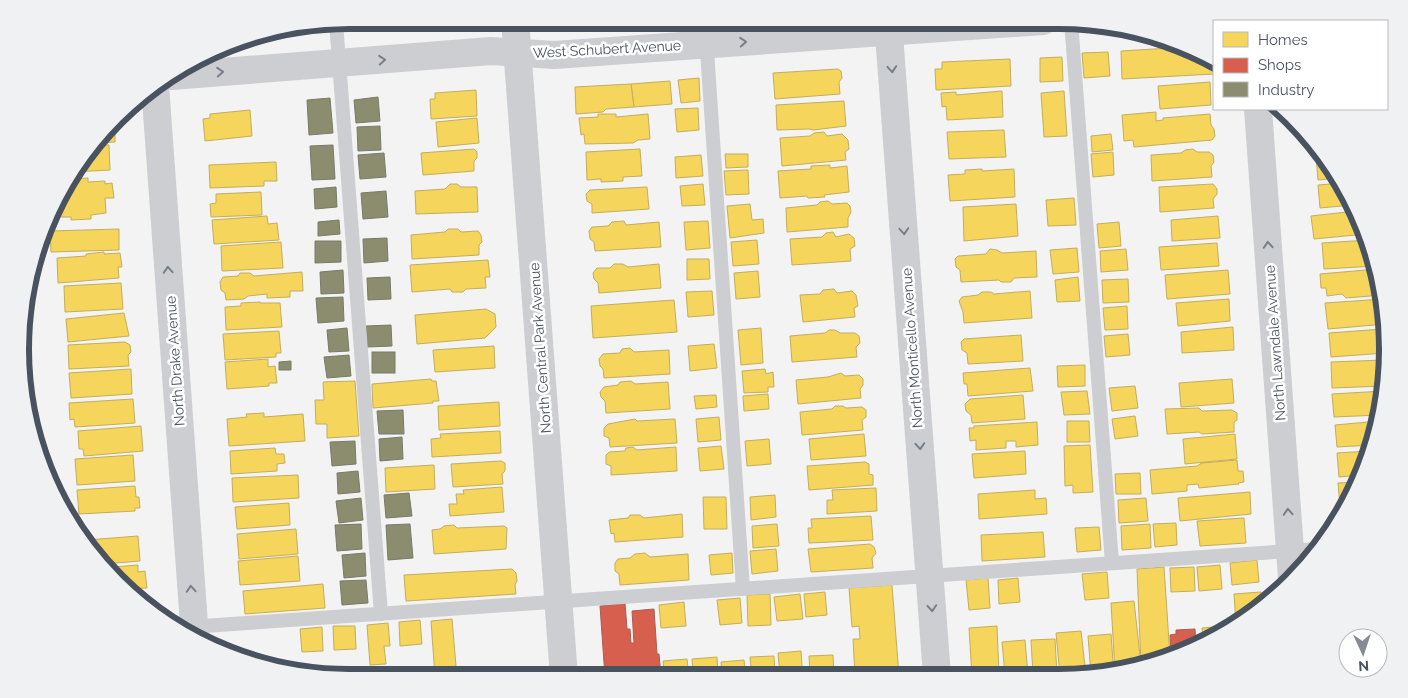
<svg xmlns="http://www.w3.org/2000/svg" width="1408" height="698" viewBox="0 0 1408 698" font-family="Raleway,sans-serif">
	<rect width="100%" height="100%" fill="#f3f3f3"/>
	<g fill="#f6d55c" stroke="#c2ae5d">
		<polygon points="1187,47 1204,54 1213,59 1214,74 1122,79 1121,51"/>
		<polygon points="1108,52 1110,76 1084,78 1082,53"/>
		<polygon points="1062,57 1063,81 1040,82 1040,58"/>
		<polygon points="1010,59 1011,86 936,90 935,69 942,69 942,62"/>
		<polygon points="838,69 841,71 842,78 839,82 840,94 775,99 773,73"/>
		<polygon points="699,78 700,101 681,103 678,80"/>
		<polygon points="670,81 672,104 634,107 631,84"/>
		<polygon points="1210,82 1211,105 1160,109 1158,86"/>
		<polygon points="631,84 634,107 606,109 603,112 576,114 575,87"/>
		<polygon points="476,90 477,116 431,119 430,99 435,99 435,93"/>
		<polygon points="1002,91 1003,117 947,120 946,106 942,107 941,93 956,92 956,95"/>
		<polygon points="1064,91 1067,136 1044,137 1041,93"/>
		<polygon points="844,101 846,126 813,130 809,129 777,130 776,105"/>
		<polygon points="698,108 699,130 677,132 675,109"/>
		<polygon points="250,110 252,136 205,141 203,119 210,118 210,114"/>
		<polygon points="1156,112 1156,121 1163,120 1163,118 1210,114 1211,125 1214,129 1215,136 1212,140 1134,147 1133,140 1124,141 1122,115"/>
		<polygon points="598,114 616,114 616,117 648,114 650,139 638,140 633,143 585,144 584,134 581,135 579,118 598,117"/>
		<polygon points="477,118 479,143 438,147 436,122"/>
		<polygon points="115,124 115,142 98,143"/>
		<polygon points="1004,130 1006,157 949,159 947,132"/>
		<polygon points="824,132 827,136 842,134 848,140 849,149 845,152 846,160 782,166 780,138 810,136 814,133"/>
		<polygon points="1111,134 1113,150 1092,152 1091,136"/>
		<polygon points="95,145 109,145 110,170 72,172 75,166"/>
		<polygon points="474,149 477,152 477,158 474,161 474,171 423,175 421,153"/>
		<polygon points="640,149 642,176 623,177 623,181 601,182 601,179 587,180 586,152"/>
		<polygon points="1193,149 1197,152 1209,152 1213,155 1214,162 1211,166 1212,177 1152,181 1151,155 1181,153 1185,150"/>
		<polygon points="1113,152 1114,175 1093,177 1091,154"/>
		<polygon points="725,154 748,154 748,167 726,168"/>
		<polygon points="701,155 703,176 676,178 675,157"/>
		<polygon points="1323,155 1339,178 1318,180 1316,156"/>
		<polygon points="276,162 277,181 264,181 264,186 210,188 209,165"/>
		<polygon points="830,165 830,168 847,166 849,192 824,195 825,197 808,198 807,196 780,198 778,171 811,169 811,166"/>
		<polygon points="982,169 982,171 1014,169 1015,197 950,201 948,175 965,174 965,170"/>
		<polygon points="748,170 749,194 726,195 724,171"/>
		<polygon points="88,178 88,182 105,181 105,184 112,183 114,198 105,198 106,213 91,215 91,219 71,220 71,217 48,217 66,184 70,183 70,179"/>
		<polygon points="1343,183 1353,205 1320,208 1318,185"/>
		<polygon points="450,184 457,184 461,187 477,187 478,212 416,214 415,191 445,189"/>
		<polygon points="703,184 705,205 682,206 680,186"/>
		<polygon points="1213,184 1217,189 1217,194 1213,199 1214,208 1160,212 1159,187"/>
		<polygon points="647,187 649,209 592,213 592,204 587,201 586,194 590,190"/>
		<polygon points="261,192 262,215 211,217 210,204 216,203 216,194"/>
		<polygon points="1074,198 1076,225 1048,226 1046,200"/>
		<polygon points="828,201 832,204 847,203 850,206 851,212 848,218 848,227 787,232 786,208 817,205 820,202"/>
		<polygon points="750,204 752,220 763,219 764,233 730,238 727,206"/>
		<polygon points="1016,204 1018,236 964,241 963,207"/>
		<polygon points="1356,211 1366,234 1314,239 1311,216"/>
		<polygon points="267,216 268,224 277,223 279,240 214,244 212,220"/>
		<polygon points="1218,216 1220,238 1172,241 1171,220"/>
		<polygon points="624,221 626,225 659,222 661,247 595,251 594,242 590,239 589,231 592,227 608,226 612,222"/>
		<polygon points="708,221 710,248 686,250 684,222"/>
		<polygon points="1119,222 1121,246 1099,248 1097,224"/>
		<polygon points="119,229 119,250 51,252 50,231"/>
		<polygon points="448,229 458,229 461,232 478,231 481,235 482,242 479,245 479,255 412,259 411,235 445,232"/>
		<polygon points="833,232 836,237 849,234 854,238 855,246 850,249 851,261 792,265 790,239 822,237 826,233"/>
		<polygon points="757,240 759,264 733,266 731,242"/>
		<polygon points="1369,240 1376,266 1324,269 1322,243"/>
		<polygon points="281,242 283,268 222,271 221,246"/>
		<polygon points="1217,243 1219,266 1161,270 1159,247"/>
		<polygon points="1077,248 1079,272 1053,274 1050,250"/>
		<polygon points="990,249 997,250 1002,253 1036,251 1037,277 1014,278 1011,282 1001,282 999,280 961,282 960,270 956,267 955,259 958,256 986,254"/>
		<polygon points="1126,249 1128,270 1101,272 1100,251"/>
		<polygon points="104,252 104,254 120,253 122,267 118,267 119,278 58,283 57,258 86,256 86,254"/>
		<polygon points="687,259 709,259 710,279 687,280"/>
		<polygon points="488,260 490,277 485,277 486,288 466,289 463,292 452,292 450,289 412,292 410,265"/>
		<polygon points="614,264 623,264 628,267 659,264 661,288 599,293 598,283 594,279 593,273 597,268 610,268"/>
		<polygon points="1377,269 1382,292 1374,293 1371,296 1346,298 1342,294 1327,296 1326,288 1321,288 1320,274"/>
		<polygon points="1228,270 1230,294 1167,299 1165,275"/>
		<polygon points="758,271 760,297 736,299 734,273"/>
		<polygon points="302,272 303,291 290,291 290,297 267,298 267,294 248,296 244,299 226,300 225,293 221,290 220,282 223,277 238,276 240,273 250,273 254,276"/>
		<polygon points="1078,277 1080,301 1057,302 1055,280"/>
		<polygon points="1128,279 1129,302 1103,303 1102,280"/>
		<polygon points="121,283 123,309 65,312 64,286"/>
		<polygon points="834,289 837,293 852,291 856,295 858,306 854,308 855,317 803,322 800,295 820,294 823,290"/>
		<polygon points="712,291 714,315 688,317 686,292"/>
		<polygon points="1030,291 1032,318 964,323 963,312 959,301 962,297 978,295 982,292 991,292 994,294"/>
		<polygon points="1229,299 1230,321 1178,326 1176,303"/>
		<polygon points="1383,299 1386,324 1328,329 1325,303"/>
		<polygon points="674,300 677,332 593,338 591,306"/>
		<polygon points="260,302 260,303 280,303 282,327 226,330 225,307 241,306 241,303"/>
		<polygon points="1127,306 1128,329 1105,330 1103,308"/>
		<polygon points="486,309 495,314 496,327 485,338 417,344 415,315"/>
		<polygon points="124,313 129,336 68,342 66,319"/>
		<polygon points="1233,327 1234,350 1182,353 1181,332"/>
		<polygon points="761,328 763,363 741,365 738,330"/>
		<polygon points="1383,329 1385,353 1331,357 1329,333"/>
		<polygon points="829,330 835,330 840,333 855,333 859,336 860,343 856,347 857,357 792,362 790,336 825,333"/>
		<polygon points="279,331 281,353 276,353 276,357 225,360 223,334"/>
		<polygon points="1128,334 1130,355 1106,357 1104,336"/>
		<polygon points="1021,335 1023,361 968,364 967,353 962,350 961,342 964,339"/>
		<polygon points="125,342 130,345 131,352 128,355 129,366 69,369 68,345"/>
		<polygon points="714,344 717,368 690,371 688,346"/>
		<polygon points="494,346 495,368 435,372 433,350"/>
		<polygon points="630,348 634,352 669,350 670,374 604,378 603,369 600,366 599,359 603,354 620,353 622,349"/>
		<polygon points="268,359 268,367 275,366 277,383 269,383 269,386 227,389 225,362"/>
		<polygon points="1384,360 1385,386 1332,388 1331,362"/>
		<polygon points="1085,365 1085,386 1058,387 1057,366"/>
		<polygon points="1030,368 1033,391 968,396 967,384 964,384 963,373"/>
		<polygon points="131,369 132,394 71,398 69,373"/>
		<polygon points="765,369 766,374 773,372 774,387 768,387 768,392 744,393 742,371"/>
		<polygon points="841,373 845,376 859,375 863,379 863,385 860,389 861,398 798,404 796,380 828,377"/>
		<polygon points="431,379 432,381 436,381 439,401 433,401 433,403 373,408 372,384"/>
		<polygon points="1232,379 1234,403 1181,407 1179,383"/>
		<polygon points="355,381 359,436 327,438 327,424 316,424 315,400 324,400 323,382"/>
		<polygon points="631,381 635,384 668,382 670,409 606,413 605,401 601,397 600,392 604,387 618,385 620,382"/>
		<polygon points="1135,386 1138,408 1112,411 1109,388"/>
		<polygon points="1087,391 1090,414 1064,415 1061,392"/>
		<polygon points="1384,391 1380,415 1334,417 1332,394"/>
		<polygon points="768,394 769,409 744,411 743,396"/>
		<polygon points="716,395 717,407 696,409 694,396"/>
		<polygon points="1023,395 1025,419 972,423 971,415 966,411 965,404 970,399"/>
		<polygon points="133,399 135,423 75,427 74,419 70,420 69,403"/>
		<polygon points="499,402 500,426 439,430 438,406"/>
		<polygon points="835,406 843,406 846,408 862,407 866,410 866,417 862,420 863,430 802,435 800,412 832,409"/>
		<polygon points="1199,408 1202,411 1232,410 1237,413 1237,420 1234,422 1234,432 1202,434 1199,432 1167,434 1165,409"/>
		<polygon points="264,413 264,417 303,414 305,441 229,446 227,419 247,417 246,414"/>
		<polygon points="1135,416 1138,436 1115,439 1112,419"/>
		<polygon points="719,417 721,440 698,442 696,419"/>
		<polygon points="635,419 637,421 675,419 677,443 610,447 609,438 604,436 604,428 608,424"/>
		<polygon points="1067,421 1089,421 1090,442 1067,442"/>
		<polygon points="1379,421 1373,445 1337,447 1335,425"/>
		<polygon points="1037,422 1038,445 1016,447 1016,441 1006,441 1006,448 976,450 976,440 970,441 969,428 974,428 974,426"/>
		<polygon points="141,426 143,451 84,456 83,449 79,449 78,431"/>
		<polygon points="500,431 501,453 432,457 431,439 441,438 440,434"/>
		<polygon points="864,434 866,456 811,460 809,439"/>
		<polygon points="1235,434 1237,459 1185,464 1183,439"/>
		<polygon points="769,439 771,464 747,466 745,441"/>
		<polygon points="1090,445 1093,492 1073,493 1073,485 1065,486 1064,446"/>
		<polygon points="721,446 724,469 700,471 698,448"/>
		<polygon points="633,447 637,450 676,447 677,471 611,475 611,466 606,464 606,455 609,452 625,451 626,448"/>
		<polygon points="275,448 276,454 284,454 285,463 277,464 277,471 231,474 230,451"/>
		<polygon points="1025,451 1026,474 974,478 972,454"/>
		<polygon points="1370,451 1361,475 1339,477 1337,453"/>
		<polygon points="133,455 135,481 77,485 75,459"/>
		<polygon points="1237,460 1238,471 1243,471 1244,482 1238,483 1239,484 1199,488 1198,484 1187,485 1187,491 1152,494 1150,470 1197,466 1202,463"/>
		<polygon points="501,461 505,463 505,471 502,474 503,484 453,487 451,464"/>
		<polygon points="865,462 869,464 869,474 873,475 873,485 809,490 807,466"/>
		<polygon points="434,465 435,489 386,492 385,468"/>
		<polygon points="1140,473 1141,494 1116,494 1115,474"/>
		<polygon points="298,475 299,498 233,502 232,478"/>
		<polygon points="1359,482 1354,494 1346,506 1340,506 1338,483"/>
		<polygon points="135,486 136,497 139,497 140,508 135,508 135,511 79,514 77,490"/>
		<polygon points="502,487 504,512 450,516 449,504 457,504 456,494 464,494 463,490"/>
		<polygon points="876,488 877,511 827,514 827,500 833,500 832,490"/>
		<polygon points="1035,490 1035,499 1046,498 1047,514 979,519 978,494"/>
		<polygon points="1250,492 1251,514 1180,521 1178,498"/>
		<polygon points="775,495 776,517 751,520 750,497"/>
		<polygon points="703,497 726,497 727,529 704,529"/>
		<polygon points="1146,498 1148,521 1119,523 1118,500"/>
		<polygon points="289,503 290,525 237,529 235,507"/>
		<polygon points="682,514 683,537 615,542 614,533 611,534 609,520 628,518 630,515 640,515 644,518"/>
		<polygon points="871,516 873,540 809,543 808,528 812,528 811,519"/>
		<polygon points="1244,518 1246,543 1200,546 1197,521"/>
		<polygon points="1176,523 1177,545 1155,547 1153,524"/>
		<polygon points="777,524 779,546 753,548 752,526"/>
		<polygon points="1150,524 1151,548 1122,550 1121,526"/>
		<polygon points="454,525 457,528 504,526 507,528 506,549 434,554 432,530 440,529 444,526"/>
		<polygon points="1099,527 1101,550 1077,552 1075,528"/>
		<polygon points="296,529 298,554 239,559 237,534"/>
		<polygon points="1043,532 1045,557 982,561 981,535"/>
		<polygon points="138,536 140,561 104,564 87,540"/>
		<polygon points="870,544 874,547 876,553 872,558 873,568 811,572 808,549"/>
		<polygon points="776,549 778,571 752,574 750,551"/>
		<polygon points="645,553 650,557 688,554 689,580 620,585 619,574 615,571 615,563 618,559 630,558 635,554"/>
		<polygon points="732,553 733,573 711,575 709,555"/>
		<polygon points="298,556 300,581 240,585 238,561"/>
		<polygon points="1257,560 1259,582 1232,585 1230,563"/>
		<polygon points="138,565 138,572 145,571 147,588 127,589 117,582 110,573 113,572 113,567"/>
		<polygon points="1220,565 1222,589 1199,591 1197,567"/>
		<polygon points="1164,567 1170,657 1141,665 1137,569"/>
		<polygon points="1194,567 1195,591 1171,592 1170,568"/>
		<polygon points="512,569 516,573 517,581 515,585 516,594 406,601 404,575"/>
		<polygon points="1107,572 1109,598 1085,600 1082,574"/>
		<polygon points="988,578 990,608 969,610 966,580"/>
		<polygon points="1018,578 1020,602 999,604 998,580"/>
		<polygon points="323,584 325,608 245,614 243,591"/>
		<polygon points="892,585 899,676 855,676 853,639 860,639 859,626 852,627 849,588"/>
		<polygon points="825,592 827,615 806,617 804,594"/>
		<polygon points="1261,592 1262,605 1236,625 1234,594"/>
		<polygon points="770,594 771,625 748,626 747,595"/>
		<polygon points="800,594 803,619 777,621 774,597"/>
		<polygon points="740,598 742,623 720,625 717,600"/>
		<polygon points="1134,601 1141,665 1115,672 1111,603"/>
		<polygon points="684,602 686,626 661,628 659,605"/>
		<polygon points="452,619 456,666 450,667 451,675 463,674 464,677 435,677 431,621"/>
		<polygon points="420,620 422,644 400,646 399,622"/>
		<polygon points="388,623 390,646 384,646 386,664 370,665 367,625"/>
		<polygon points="333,626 355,626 356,649 334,650"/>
		<polygon points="997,626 999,675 972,676 969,628"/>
		<polygon points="1225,626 1226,631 1203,643 1202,628"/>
		<polygon points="322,627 323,651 302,652 300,629"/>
		<polygon points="1081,631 1086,675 1060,675 1056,633"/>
		<polygon points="1111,634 1113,662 1108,663 1109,668 1113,668 1113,672 1102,675 1091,675 1088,636"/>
		<polygon points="1055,639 1057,675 1033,675 1031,640"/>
		<polygon points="1025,640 1028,675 1005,675 1002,642"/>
		<polygon points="801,651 802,666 805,669 806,676 780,676 778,653"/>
		<polygon points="833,655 834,676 810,676 809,656"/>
		<polygon points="774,656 775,676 752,676 750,657"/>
		<polygon points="717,657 718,676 693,676 692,659"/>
		<polygon points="687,659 689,676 665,676 663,661"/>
		<polygon points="744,660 746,676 722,676 721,662"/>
	</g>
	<g fill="#d6604d" stroke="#ac5c53">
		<polygon points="625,603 627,629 630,629 631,643 634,643 632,611 654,609 657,654 659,654 661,676 605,677 600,606"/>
		<polygon points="1195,629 1196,647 1185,653 1171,657 1170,635 1176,634 1176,630"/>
	</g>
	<g fill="#8c8c6e" stroke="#787b6a">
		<polygon points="368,20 369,23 346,24 345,21"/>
		<polygon points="378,97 380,121 356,123 354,100"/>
		<polygon points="330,98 333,133 309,135 307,100"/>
		<polygon points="380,126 381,150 358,151 357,127"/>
		<polygon points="333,145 335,179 312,180 310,146"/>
		<polygon points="384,153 386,177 360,179 358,155"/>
		<polygon points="336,187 337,207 315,209 314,189"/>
		<polygon points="386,191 388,217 363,219 361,193"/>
		<polygon points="339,220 340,234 318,236 318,222"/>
		<polygon points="387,238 388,261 364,263 363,239"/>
		<polygon points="315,241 341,241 341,262 315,263"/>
		<polygon points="343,270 344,293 321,294 320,272"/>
		<polygon points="390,277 391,299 368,300 367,278"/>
		<polygon points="343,297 344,321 318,323 316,298"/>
		<polygon points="391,325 392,346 367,347 366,326"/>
		<polygon points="347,328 349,351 329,352 327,330"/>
		<polygon points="24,351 28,351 28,373 23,373"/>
		<rect x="372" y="352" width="23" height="21"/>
		<polygon points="349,355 351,376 327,378 324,357"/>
		<polygon points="291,361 291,370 279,370 279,362"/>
		<polygon points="23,379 30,379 32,402 26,402 23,392"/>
		<polygon points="27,405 30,405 31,411 37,411 39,425 33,425"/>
		<polygon points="403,410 404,434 379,434 377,411"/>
		<polygon points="402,437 403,459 380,461 379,439"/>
		<polygon points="355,441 356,464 332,466 330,442"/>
		<polygon points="358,471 360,492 338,494 337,473"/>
		<polygon points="409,493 412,516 386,518 384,495"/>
		<polygon points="361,498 363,520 339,523 336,501"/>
		<polygon points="361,524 362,549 337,551 335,525"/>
		<polygon points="410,524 413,558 388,560 386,525"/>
		<polygon points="365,553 366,576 344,578 342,555"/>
		<polygon points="366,580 368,603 342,605 340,581"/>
	</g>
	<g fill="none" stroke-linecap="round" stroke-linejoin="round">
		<g stroke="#cdced1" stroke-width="14">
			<polyline points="705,20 743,589"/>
			<polyline points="1071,21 1112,563"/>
			<polyline points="336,22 381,614"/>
			<polyline points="189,627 1318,549"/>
		</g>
		<g stroke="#cdced1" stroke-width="28">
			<polyline points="888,21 937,676"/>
			<polyline points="171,76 491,51 554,55 1043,21"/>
			<polyline points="155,85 195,638"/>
			<polyline points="1258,109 1292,578"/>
		</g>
		<polyline stroke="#cdced1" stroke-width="28" points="515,20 564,677"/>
	</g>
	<defs><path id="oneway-chevron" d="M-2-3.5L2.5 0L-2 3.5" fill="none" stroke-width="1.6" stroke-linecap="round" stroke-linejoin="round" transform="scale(1.25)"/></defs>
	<g stroke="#777e88">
		<use href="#oneway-chevron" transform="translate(743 42) rotate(-4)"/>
		<use href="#oneway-chevron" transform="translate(382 60) rotate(-4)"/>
		<use href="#oneway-chevron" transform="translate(892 69) rotate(86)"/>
		<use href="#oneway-chevron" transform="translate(220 72) rotate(-4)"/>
		<use href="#oneway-chevron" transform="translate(904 231) rotate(86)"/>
		<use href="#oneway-chevron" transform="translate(1268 245) rotate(-94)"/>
		<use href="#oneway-chevron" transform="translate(168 270) rotate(-94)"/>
		<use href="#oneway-chevron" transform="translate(920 446) rotate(86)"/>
		<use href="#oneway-chevron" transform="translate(1288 512) rotate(-94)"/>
		<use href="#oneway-chevron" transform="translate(191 589) rotate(-94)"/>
		<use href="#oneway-chevron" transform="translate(932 608) rotate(86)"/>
	</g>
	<g text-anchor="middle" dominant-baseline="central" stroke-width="5" stroke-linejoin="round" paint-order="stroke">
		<g font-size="14" fill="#495360" stroke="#fff">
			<text transform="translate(607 49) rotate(-3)">West Schubert Avenue</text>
			<text transform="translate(1275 343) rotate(-94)">North Lawndale Avenue</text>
			<text transform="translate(540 348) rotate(-94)">North Central Park Avenue</text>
			<text transform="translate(912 348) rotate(-94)">North Monticello Avenue</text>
			<text transform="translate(175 361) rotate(-94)">North Drake Avenue</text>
		</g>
	</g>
	<path d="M0 0H1408V698H0ZM349 29H1059A320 320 0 0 1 1379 349V349A320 320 0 0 1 1059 669H349A320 320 0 0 1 29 349V349A320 320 0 0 1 349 29Z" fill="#f0f1f2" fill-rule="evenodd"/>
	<path fill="none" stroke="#495360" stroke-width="6" d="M349 29H1059A320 320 0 0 1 1379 349V349A320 320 0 0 1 1059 669H349A320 320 0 0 1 29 349V349A320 320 0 0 1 349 29Z"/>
	<rect x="1213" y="20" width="175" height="90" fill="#ffffff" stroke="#b6babf"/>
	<rect x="1223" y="32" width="25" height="15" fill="#f6d55c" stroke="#b6babf"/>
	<text x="1258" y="45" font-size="15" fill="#495360">Homes</text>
	<rect x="1223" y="58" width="25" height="15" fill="#d6604d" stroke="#b6babf"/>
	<text x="1258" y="70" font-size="15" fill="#495360">Shops</text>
	<rect x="1223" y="82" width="25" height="15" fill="#8c8c6e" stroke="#b6babf"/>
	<text x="1258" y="95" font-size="15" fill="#495360">Industry</text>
	<g transform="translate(1363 653) rotate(177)"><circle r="24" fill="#ffffff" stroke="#b6babf"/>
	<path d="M0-4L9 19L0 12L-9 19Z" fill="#848b93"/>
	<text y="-8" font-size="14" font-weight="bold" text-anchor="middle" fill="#495360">N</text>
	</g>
</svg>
